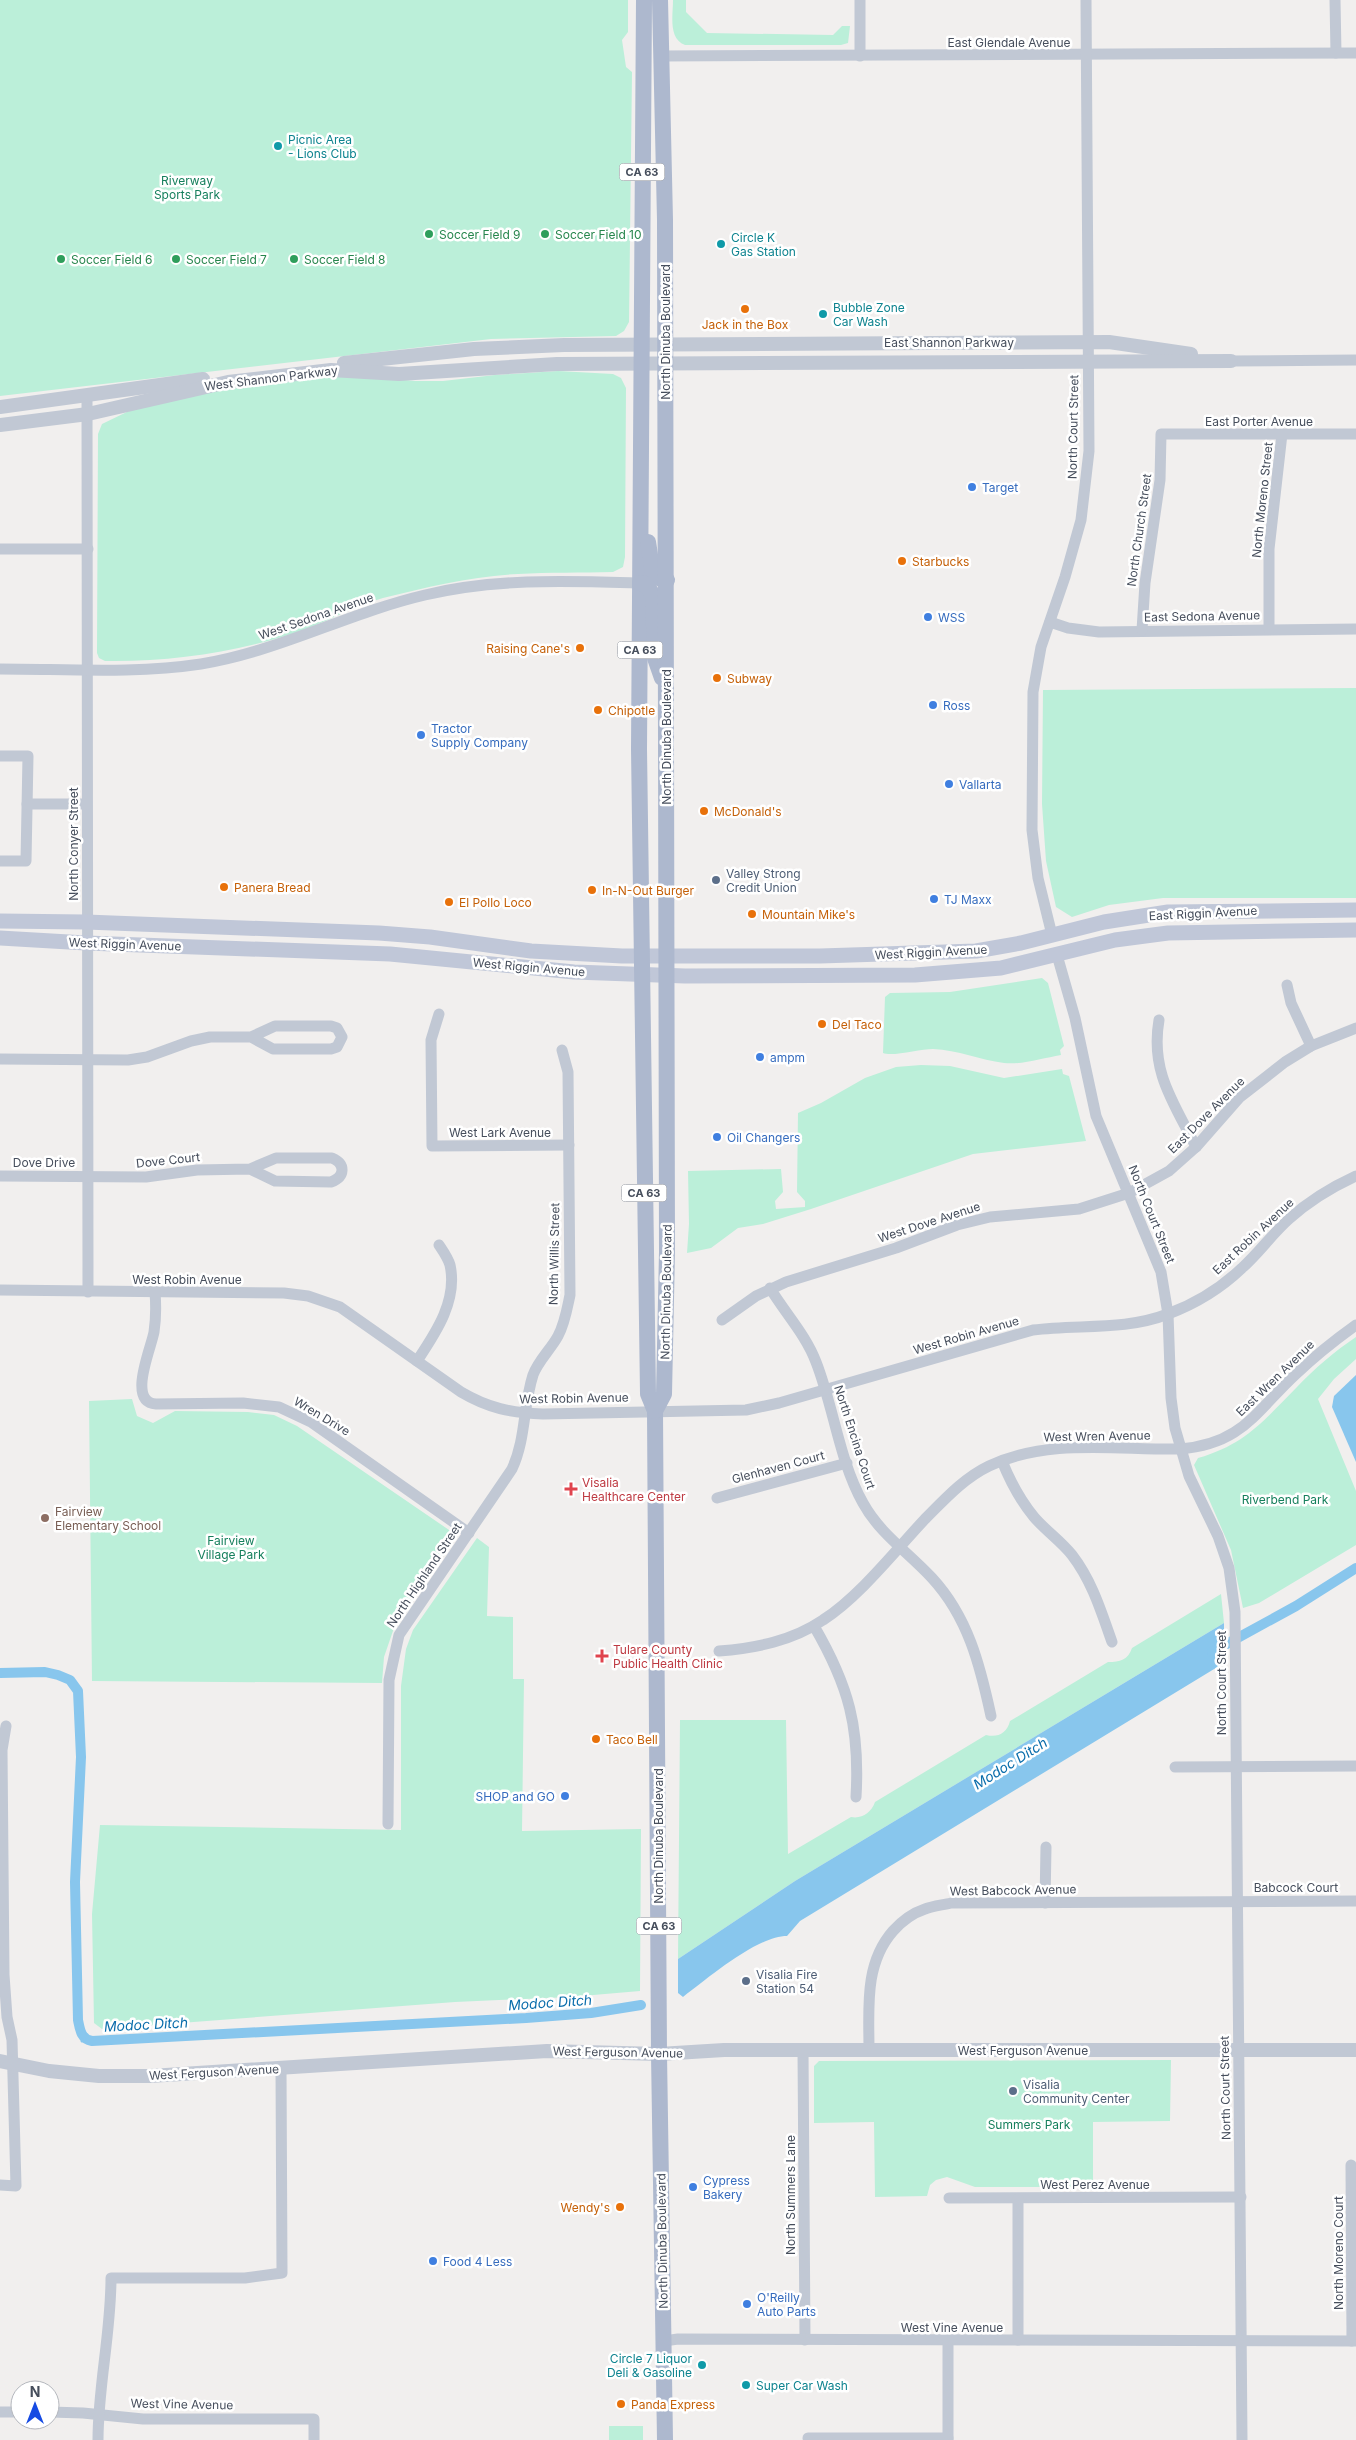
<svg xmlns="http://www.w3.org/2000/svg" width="1356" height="2440" viewBox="0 0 1356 2440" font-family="Inter,sans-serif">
	<rect width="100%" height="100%" fill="#f1efee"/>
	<g fill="#bbefd9">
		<polygon points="0,0 628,0 628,32 622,40 626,67 632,72 629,322 624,331 616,336 491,339 0,396"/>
		<path d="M673,0H686V12L707,33L833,35L842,26H850L848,43L841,45H685C668,38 673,16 673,0Z"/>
		<path d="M558,371L613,374L621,378L626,388L625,557L623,567L613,572C581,573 549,572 518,574C473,576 427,587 383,598C357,605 332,619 306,629C241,652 173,662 105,661L99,658L97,653L98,434L102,424L133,409L226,389L345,374L415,381H443L495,375Z"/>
		<polygon points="1356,688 1356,898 1163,898 1109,905 1072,917 1056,907 1046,861 1042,804 1043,690"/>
		<path d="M1042,978L1048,983L1064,1046L1060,1050L1061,1055C1043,1058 1022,1065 1004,1063C980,1060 958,1050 933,1049C920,1049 892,1057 883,1053L885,997L890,993L950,992Z"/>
		<polygon points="921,1065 950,1066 1004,1078 1062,1069 1063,1074 1069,1076 1086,1141 973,1154 811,1209 763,1224 738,1228 711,1248 687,1253 689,1224 688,1171 781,1169 783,1192 775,1201 776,1209 805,1207 805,1201 797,1192 798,1113 821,1103 865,1078 896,1067"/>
		<path d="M1356,1337V1359L1334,1379L1318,1399L1356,1491V1545L1259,1603L1243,1608L1231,1550L1194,1465L1198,1458C1246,1444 1263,1421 1297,1387C1315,1368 1335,1351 1356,1337Z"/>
		<polygon points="132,1399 137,1416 153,1423 175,1411 248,1412 274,1415 297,1426 452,1532 452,1541 395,1625 384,1657 382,1683 92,1681 89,1401"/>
		<polygon points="477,1538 489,1547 487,1616 513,1617 513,1679 524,1679 522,1831 641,1829 640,1991 570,1997 455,2002 102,2029 94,2023 92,1914 100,1825 401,1830 401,1686 406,1649 413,1630"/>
		<path d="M1221,1594L1224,1623L795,1881L678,1959L680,1720H786L788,1854L851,1817C862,1819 871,1813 875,1802L986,1735C998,1738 1007,1733 1010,1721L1108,1662C1120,1662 1128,1660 1132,1648Z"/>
		<polygon points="1171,2060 1170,2121 1093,2122 1093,2187 975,2187 947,2177 936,2180 930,2185 927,2196 875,2197 874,2122 814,2123 814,2066 819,2061"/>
		<rect x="609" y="2426" width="34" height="14"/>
	</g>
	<g fill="#88c6ed">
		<polygon points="1356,1375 1356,1462 1332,1407 1334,1396"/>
		<path d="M1224,1623V1663L800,1921L787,1936C757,1936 707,1979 683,1997L678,1993V1959L795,1881Z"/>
	</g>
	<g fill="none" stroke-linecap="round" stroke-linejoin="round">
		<polyline stroke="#88c6ed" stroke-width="3" points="82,2041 85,2038"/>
		<g stroke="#88c6ed" stroke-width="10">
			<polyline points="1212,1652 1296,1606 1356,1568"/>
			<path d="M0,1673L45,1672L58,1675L70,1680L78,1691L81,1757L75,1882L78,2020C80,2030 81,2039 92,2041L526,2018L591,2013L641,2005"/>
		</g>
		<g stroke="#c1c8d4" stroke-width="11">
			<polyline points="860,0 860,56"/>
			<polyline points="1335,0 1336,53"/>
			<polyline points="661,56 1356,53"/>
			<polyline points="1231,361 1356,360"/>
			<polyline points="87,396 88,1292"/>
			<polyline points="0,549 88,549"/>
			<polyline points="1050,622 1068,628 1099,632 1356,629"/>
			<polyline points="1269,629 1269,549 1282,434"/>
			<polyline points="1142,630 1145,583 1160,480 1161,434 1356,434"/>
			<path d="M0,669C66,669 135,674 201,664C280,651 348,613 425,595C495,578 568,581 640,583"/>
			<polyline points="0,756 28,756 26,861 0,861"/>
			<polyline points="27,804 86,804"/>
			<polyline points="1052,935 1038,878 1032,830 1033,692 1041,647 1065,577 1081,520 1089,451 1086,0"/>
			<polyline points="1057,955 1075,1018 1096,1116 1161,1272 1168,1314 1171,1398 1175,1428 1189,1476 1218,1536 1229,1568 1235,1612 1242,2440"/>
			<polyline points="1287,985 1291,1003 1311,1046"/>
			<polyline points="439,1014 431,1040 432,1146 569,1145"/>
			<path d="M1159,1020C1150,1072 1174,1103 1196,1147"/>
			<polyline points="0,1059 128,1060 147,1057 191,1041 210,1037 251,1037 273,1049 331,1049 337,1047 342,1037 337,1028 331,1026 275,1026 251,1037"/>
			<path d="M0,1176L146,1177L197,1170L250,1169L275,1181L331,1182C345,1177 346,1164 332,1158H276L250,1169"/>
			<path d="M770,1288C785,1313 806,1335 816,1362C834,1408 839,1460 863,1503C880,1534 908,1552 932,1578C968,1617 980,1665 991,1716"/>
			<path d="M0,1290L284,1293L308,1296L340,1307L461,1392C488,1408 511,1413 543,1414L746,1410L779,1403L1033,1330C1078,1324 1124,1331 1168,1314C1195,1304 1221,1288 1242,1268C1259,1253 1272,1234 1289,1219C1309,1201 1332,1187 1356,1176"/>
			<path d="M155,1292C156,1305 156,1319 154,1332C151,1349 127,1402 156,1404L243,1403L279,1407L311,1422L469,1533"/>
			<polyline points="722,1320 756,1296 786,1282 896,1248 957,1225 990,1217 1079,1209 1129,1193 1169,1171 1196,1147 1239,1098 1285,1062 1311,1046 1356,1028"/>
			<path d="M417,1361C435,1334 458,1301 450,1265C448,1258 443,1251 439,1245"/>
			<path d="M1002,1461C1010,1481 1020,1500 1034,1517C1046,1531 1061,1541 1072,1555C1092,1581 1101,1611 1112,1642"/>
			<polyline points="717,1498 847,1463"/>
			<path d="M814,1626C849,1686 860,1728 856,1797"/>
			<path d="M719,1651C756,1648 792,1641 823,1620C859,1597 895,1551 925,1519C945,1499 964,1478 989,1466C1049,1438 1115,1450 1180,1449C1242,1444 1255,1412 1296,1374C1315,1356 1335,1340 1356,1325"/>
			<polyline points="1175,1767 1356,1766"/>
			<path d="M388,1824L389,1680L399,1635L512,1469C526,1439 523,1406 533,1375C538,1361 551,1349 558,1336C565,1323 567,1309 570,1295L568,1072L562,1050"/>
			<polyline points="1045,1903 1046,1847"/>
			<polyline points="803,2050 805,2340"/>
			<path d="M869,2050C869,2008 864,1964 893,1931C901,1922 913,1913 925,1909C933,1906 943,1905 951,1903L1356,1901"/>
			<polyline points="1351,2165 1352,2341"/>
			<polyline points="0,2185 16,2186 12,2040 7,2017 4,1975 2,1750 6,1726"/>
			<polyline points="949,2198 1241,2197"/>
			<polyline points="1018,2340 1018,2199"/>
			<polyline points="664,2341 678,2339 1356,2341"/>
			<polyline points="948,2341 948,2440"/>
			<polyline points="0,2412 20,2412"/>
			<polyline points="50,2412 83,2413 143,2419 314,2419 314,2440"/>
			<polyline points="808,2438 948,2438"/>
			<path d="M98,2440C98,2386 111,2333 111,2278H245L282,2273L281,2068"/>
		</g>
		<g stroke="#c1c8d4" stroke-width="14">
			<polyline points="344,363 474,349 564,345 1109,342 1191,354"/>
			<polyline points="0,407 203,379"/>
			<polyline points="0,425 88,414 228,382 331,370 399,374 557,364 1231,361"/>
			<polyline points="0,2061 49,2071 99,2076 150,2076 547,2051 659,2054 724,2050 1356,2050"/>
		</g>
		<g stroke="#c0c7d8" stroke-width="15">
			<polyline points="0,921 86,922 379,933 430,937 531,951 622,956 820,956 976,951 1021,943 1104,922 1168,912 1356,910"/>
			<polyline points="0,938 86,943 390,954 574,972 685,976 915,975 1001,968 1115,940 1168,933 1356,930"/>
		</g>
		<g stroke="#adb8ce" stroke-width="16">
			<polyline points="644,0 639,749 648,1394 655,1411 659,2054 665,2440"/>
			<polyline points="648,542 653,574 658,578 667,580"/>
			<polyline points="640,583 646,584 653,595 655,658 662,678"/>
			<polyline points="655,1411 664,1394 667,1252 665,220 660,0"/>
		</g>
	</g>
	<g fill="#0f9aa8" stroke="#fff" stroke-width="2">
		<circle cx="278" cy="146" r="5"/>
		<circle cx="721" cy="244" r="5"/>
		<circle cx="823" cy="314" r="5"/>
		<circle cx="702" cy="2365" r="5"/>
		<circle cx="746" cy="2385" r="5"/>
	</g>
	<g fill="#2e9e5b" stroke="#fff" stroke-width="2">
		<circle cx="429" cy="234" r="5"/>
		<circle cx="545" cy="234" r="5"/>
		<circle cx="61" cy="259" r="5"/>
		<circle cx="176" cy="259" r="5"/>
		<circle cx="294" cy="259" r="5"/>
	</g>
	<g fill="#e8710a" stroke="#fff" stroke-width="2">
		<circle cx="745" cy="309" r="5"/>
		<circle cx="902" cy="561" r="5"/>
		<circle cx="580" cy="648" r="5"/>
		<circle cx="717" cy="678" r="5"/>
		<circle cx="598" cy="710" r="5"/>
		<circle cx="704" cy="811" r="5"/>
		<circle cx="224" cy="887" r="5"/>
		<circle cx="592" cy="890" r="5"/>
		<circle cx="449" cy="902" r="5"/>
		<circle cx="752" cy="914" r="5"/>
		<circle cx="822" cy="1024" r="5"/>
		<circle cx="596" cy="1739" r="5"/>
		<circle cx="620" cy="2207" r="5"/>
		<circle cx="621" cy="2404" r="5"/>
	</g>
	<g fill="#3f7fe0" stroke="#fff" stroke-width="2">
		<circle cx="972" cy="487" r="5"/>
		<circle cx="928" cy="617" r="5"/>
		<circle cx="933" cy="705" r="5"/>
		<circle cx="421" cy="735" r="5"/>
		<circle cx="949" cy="784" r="5"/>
		<circle cx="934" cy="899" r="5"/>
		<circle cx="760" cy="1057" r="5"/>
		<circle cx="717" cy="1137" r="5"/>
		<circle cx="565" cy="1796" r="5"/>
		<circle cx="693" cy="2187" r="5"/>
		<circle cx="433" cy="2261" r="5"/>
		<circle cx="747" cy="2304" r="5"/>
	</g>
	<g fill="#5c6f8a" stroke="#fff" stroke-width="2">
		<circle cx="716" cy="880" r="5"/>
		<circle cx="746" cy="1981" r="5"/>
		<circle cx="1013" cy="2091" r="5"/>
	</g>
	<g fill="#e0444e" stroke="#fff" stroke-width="2">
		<path d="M568.5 1481.5h5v5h5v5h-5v5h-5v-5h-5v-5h5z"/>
		<path d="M599.5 1648.5h5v5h5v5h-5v5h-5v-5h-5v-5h5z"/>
	</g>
	<circle fill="#8d6e63" stroke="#fff" stroke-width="2" cx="45" cy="1518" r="5"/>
	<g text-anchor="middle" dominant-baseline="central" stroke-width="5" stroke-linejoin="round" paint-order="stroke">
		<g fill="#fff" stroke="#7e838d" stroke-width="1">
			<rect x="619.5" y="163.5" width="45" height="17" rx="4"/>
			<rect x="617.5" y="641.5" width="45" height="17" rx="4"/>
			<rect x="621.5" y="1184.5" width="45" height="17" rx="4"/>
			<rect x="636.5" y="1917.5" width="45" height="17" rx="4"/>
		</g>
		<g font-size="11" font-weight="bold" fill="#464e5c">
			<text x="642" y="172">CA 63</text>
			<text x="640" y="650">CA 63</text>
			<text x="644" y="1193">CA 63</text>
			<text x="659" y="1926">CA 63</text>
		</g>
		<g font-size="12" fill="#464e5c" stroke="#fff">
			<text x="1009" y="42">East Glendale Avenue</text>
			<text transform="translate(665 332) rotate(-90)">North Dinuba Boulevard</text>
			<text x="949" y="342">East Shannon Parkway</text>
			<text transform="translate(271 378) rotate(-7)">West Shannon Parkway</text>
			<text x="1259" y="421">East Porter Avenue</text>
			<text transform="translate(1073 427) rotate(-89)">North Court Street</text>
			<text transform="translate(1262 500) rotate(-84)">North Moreno Street</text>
			<text transform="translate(1139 530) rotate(-82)">North Church Street</text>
			<text transform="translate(316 616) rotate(-19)">West Sedona Avenue</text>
			<text transform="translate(1202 616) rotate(-1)">East Sedona Avenue</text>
			<text transform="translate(666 737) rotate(-90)">North Dinuba Boulevard</text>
			<text transform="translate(73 844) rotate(-90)">North Conyer Street</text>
			<text transform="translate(1203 913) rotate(-3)">East Riggin Avenue</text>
			<text transform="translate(125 944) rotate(2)">West Riggin Avenue</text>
			<text transform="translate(931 952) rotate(-3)">West Riggin Avenue</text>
			<text transform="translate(529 967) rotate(5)">West Riggin Avenue</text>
			<text transform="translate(1206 1115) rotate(-45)">East Dove Avenue</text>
			<text x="500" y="1132">West Lark Avenue</text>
			<text transform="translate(168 1160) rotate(-6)">Dove Court</text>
			<text x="44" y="1162">Dove Drive</text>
			<text transform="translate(1152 1214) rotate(68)">North Court Street</text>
			<text transform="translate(929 1222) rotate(-18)">West Dove Avenue</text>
			<text transform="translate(1253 1236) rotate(-43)">East Robin Avenue</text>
			<text transform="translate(554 1254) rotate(-89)">North Willis Street</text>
			<text x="187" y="1279">West Robin Avenue</text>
			<text transform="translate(666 1292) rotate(-89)">North Dinuba Boulevard</text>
			<text transform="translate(966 1335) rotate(-16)">West Robin Avenue</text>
			<text transform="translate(1275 1378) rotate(-44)">East Wren Avenue</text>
			<text transform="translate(574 1398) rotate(-1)">West Robin Avenue</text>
			<text transform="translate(322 1416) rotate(31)">Wren Drive</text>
			<text transform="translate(1097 1436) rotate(-1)">West Wren Avenue</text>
			<text transform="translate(855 1437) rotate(72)">North Encina Court</text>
			<text transform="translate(778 1467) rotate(-15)">Glenhaven Court</text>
			<text transform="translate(424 1575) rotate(-56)">North Highland Street</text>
			<text transform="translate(1221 1683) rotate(-90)">North Court Street</text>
			<text transform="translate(658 1836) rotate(-90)">North Dinuba Boulevard</text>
			<text x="1296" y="1887">Babcock Court</text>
			<text transform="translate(1013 1890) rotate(-1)">West Babcock Avenue</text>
			<text x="1023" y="2050">West Ferguson Avenue</text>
			<text transform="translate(618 2052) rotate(1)">West Ferguson Avenue</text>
			<text transform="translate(214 2072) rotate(-3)">West Ferguson Avenue</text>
			<text transform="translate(1225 2088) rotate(-91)">North Court Street</text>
			<text x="1095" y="2184">West Perez Avenue</text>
			<text transform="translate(790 2195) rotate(-90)">North Summers Lane</text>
			<text transform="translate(662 2241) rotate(-91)">North Dinuba Boulevard</text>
			<text transform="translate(1338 2253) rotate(-90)">North Moreno Court</text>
			<text x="952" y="2327">West Vine Avenue</text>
			<text transform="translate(182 2404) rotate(1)">West Vine Avenue</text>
		</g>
		<g font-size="12" fill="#0d838f" stroke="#fff" text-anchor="start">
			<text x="288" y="139">Picnic Area<tspan x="288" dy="14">- Lions Club</tspan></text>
			<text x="731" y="237">Circle K<tspan x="731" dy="14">Gas Station</tspan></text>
			<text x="833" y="307">Bubble Zone<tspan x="833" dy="14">Car Wash</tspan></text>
			<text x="692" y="2358" text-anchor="end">Circle 7 Liquor<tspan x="692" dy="14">Deli &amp; Gasoline</tspan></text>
			<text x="756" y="2385">Super Car Wash</text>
		</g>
		<g font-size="12" fill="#157f5c" stroke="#fff">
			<text x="187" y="180">Riverway<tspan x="187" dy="14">Sports Park</tspan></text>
			<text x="1285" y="1499">Riverbend Park</text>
			<text x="231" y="1540">Fairview<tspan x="231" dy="14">Village Park</tspan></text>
			<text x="1029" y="2124">Summers Park</text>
		</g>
		<g font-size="12" fill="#27864d" stroke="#fff" text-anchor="start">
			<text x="439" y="234">Soccer Field 9</text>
			<text x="555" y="234">Soccer Field 10</text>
			<text x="71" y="259">Soccer Field 6</text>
			<text x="186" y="259">Soccer Field 7</text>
			<text x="304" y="259">Soccer Field 8</text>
		</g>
		<g font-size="12" fill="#c56008" stroke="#fff" text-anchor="start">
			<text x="745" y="324" text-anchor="middle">Jack in the Box</text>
			<text x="912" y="561">Starbucks</text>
			<text x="570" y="648" text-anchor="end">Raising Cane's</text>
			<text x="727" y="678">Subway</text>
			<text x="608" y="710">Chipotle</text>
			<text x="714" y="811">McDonald's</text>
			<text x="234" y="887">Panera Bread</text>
			<text x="602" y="890">In-N-Out Burger</text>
			<text x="459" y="902">El Pollo Loco</text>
			<text x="762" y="914">Mountain Mike's</text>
			<text x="832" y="1024">Del Taco</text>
			<text x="606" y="1739">Taco Bell</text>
			<text x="610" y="2207" text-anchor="end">Wendy's</text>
			<text x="631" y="2404">Panda Express</text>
		</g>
		<g font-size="12" fill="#366cbe" stroke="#fff" text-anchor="start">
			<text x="982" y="487">Target</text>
			<text x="938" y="617">WSS</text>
			<text x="943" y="705">Ross</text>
			<text x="431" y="728">Tractor<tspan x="431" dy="14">Supply Company</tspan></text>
			<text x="959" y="784">Vallarta</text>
			<text x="944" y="899">TJ Maxx</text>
			<text x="770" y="1057">ampm</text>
			<text x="727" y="1137">Oil Changers</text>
			<text x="555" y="1796" text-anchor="end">SHOP and GO</text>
			<text x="703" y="2180">Cypress<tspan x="703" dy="14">Bakery</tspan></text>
			<text x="443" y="2261">Food 4 Less</text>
			<text x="757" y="2297">O'Reilly<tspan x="757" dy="14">Auto Parts</tspan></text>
		</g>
		<g font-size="12" fill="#4e5e75" stroke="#fff" text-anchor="start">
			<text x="726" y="873">Valley Strong<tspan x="726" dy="14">Credit Union</tspan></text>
			<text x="756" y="1974">Visalia Fire<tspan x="756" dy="14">Station 54</tspan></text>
			<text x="1023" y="2084">Visalia<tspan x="1023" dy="14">Community Center</tspan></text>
		</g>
		<g font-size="12" fill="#be3a42" stroke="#fff" text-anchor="start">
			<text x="582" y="1482">Visalia<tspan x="582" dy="14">Healthcare Center</tspan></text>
			<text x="613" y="1649">Tulare County<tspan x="613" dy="14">Public Health Clinic</tspan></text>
		</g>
		<g font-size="12" fill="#785e54" stroke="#fff" text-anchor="start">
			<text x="55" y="1511">Fairview<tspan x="55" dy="14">Elementary School</tspan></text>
		</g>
		<g font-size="14" font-style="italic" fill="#0a6dab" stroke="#fff">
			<text transform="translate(1010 1763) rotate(-32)">Modoc Ditch</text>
			<text transform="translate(550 2002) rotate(-4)">Modoc Ditch</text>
			<text transform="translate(146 2024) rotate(-3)">Modoc Ditch</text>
		</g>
	</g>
	<g transform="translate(35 2405)"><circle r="24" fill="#ffffff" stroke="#b5b8be"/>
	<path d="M0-4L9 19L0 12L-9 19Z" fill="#164be3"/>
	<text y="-8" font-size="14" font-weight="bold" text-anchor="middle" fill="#464e5c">N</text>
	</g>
</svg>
